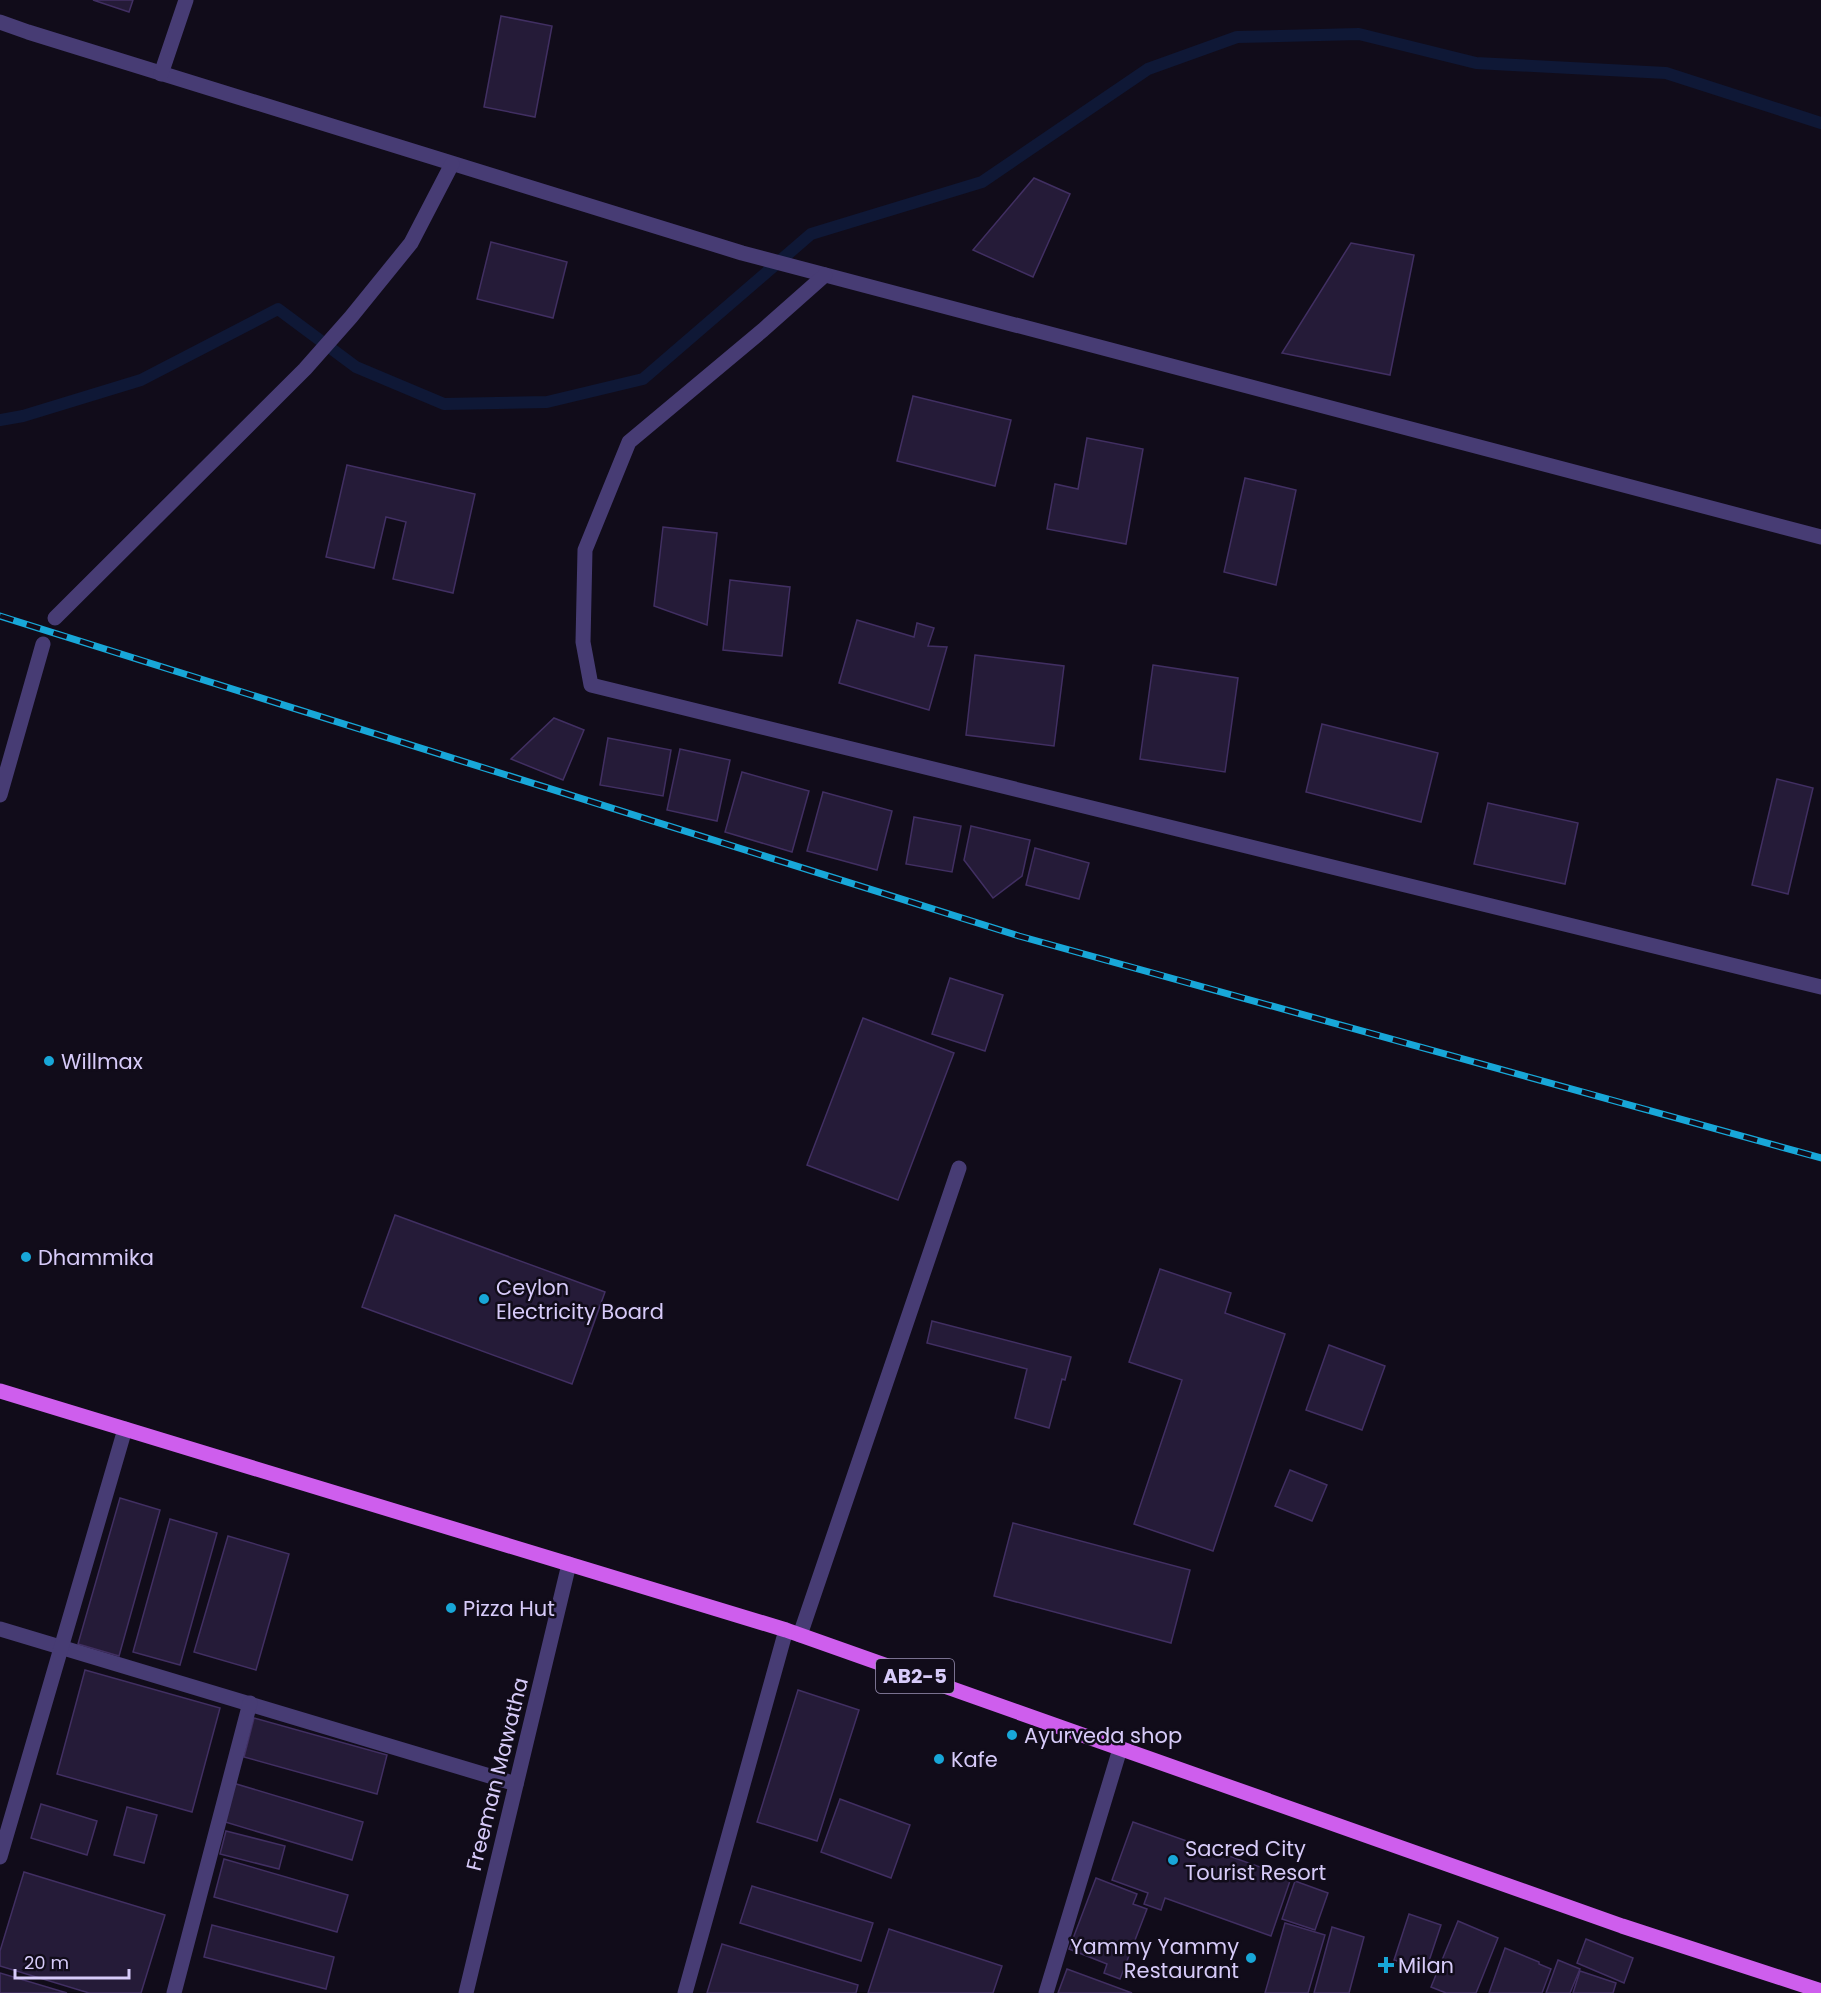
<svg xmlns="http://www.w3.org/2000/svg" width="1821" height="1993" viewBox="0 0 1821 1993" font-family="Poppins,sans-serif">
	<rect width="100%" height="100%" fill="#110c1a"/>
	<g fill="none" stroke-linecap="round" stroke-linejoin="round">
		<polyline stroke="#0f1836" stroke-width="12" points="0,420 23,416 141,380 278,309 356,367 444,404 547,402 643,379 811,234 982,182 1148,69 1237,37 1359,34 1476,63 1666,73 1821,123"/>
	</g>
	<g fill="#251b38" stroke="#412f62" stroke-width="1.5">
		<polygon points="93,0 133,0 129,12"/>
		<polygon points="501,16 552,26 535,117 484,107"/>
		<polygon points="1034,178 1070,194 1033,277 973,250"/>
		<polygon points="491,242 567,262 553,318 477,299"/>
		<polygon points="1351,243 1414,255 1390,375 1282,353"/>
		<polygon points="913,396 1011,420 995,486 897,461"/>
		<polygon points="1087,438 1143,449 1126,544 1047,529 1055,484 1078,489"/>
		<polygon points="347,465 475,494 453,593 393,579 406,522 386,517 374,568 326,557"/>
		<polygon points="1245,478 1296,490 1276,585 1224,572"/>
		<polygon points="663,527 717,533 707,625 654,606"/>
		<polygon points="730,580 790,587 782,656 723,650"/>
		<polygon points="857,620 914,637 917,623 934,628 928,646 947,647 929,710 839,683"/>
		<polygon points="975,655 1064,666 1054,746 966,735"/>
		<polygon points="1153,665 1238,678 1225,772 1140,759"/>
		<polygon points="554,718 584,730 563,780 511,759"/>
		<polygon points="1322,724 1438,753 1421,822 1306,792"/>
		<polygon points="608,738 671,750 663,796 600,785"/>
		<polygon points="680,749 730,760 717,821 667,810"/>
		<polygon points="742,772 809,791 792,852 725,832"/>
		<polygon points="1777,779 1813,788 1788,894 1752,885"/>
		<polygon points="823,792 892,811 877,870 807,851"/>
		<polygon points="1488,803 1578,823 1565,884 1474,864"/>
		<polygon points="914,817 961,826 952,872 906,864"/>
		<polygon points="971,826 1030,840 1022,876 993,898 964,860"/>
		<polygon points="1035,848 1089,863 1079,899 1026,885"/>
		<polygon points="950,978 1003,995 985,1051 932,1034"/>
		<polygon points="863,1018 954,1053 898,1200 807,1165"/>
		<polygon points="395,1215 605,1292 572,1384 362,1307"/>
		<polygon points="1160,1269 1231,1293 1225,1313 1285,1334 1213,1551 1134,1524 1182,1380 1129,1362"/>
		<polygon points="932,1321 1071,1357 1065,1380 1062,1379 1049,1428 1015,1418 1027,1369 927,1343"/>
		<polygon points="1329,1345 1385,1366 1362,1430 1306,1410"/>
		<polygon points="1290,1470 1327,1485 1312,1521 1275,1506"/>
		<polygon points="120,1498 160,1510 119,1656 78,1644"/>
		<polygon points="170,1519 217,1533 180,1665 133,1652"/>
		<polygon points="1013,1523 1190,1570 1171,1643 994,1596"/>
		<polygon points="228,1536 289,1554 256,1670 194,1652"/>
		<polygon points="85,1670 220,1708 192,1812 57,1774"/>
		<polygon points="798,1690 859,1710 817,1841 757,1822"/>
		<polygon points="254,1718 387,1755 377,1794 244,1757"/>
		<polygon points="233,1783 363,1822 352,1860 222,1821"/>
		<polygon points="840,1799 910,1825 891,1878 821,1852"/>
		<polygon points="41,1804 97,1821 87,1855 31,1838"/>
		<polygon points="127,1807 157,1815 144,1863 114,1855"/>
		<polygon points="1133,1822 1291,1878 1271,1936 1165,1898 1161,1910 1144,1904 1148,1893 1112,1880"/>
		<polygon points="226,1831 285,1846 279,1869 220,1854"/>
		<polygon points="224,1859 348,1895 337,1932 214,1897"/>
		<polygon points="24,1872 165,1915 141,1993 89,1993 0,1966 0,1951"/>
		<polygon points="1096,1878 1137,1894 1133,1904 1147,1909 1120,1979 1104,1973 1107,1964 1069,1949"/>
		<polygon points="1295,1881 1328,1893 1315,1930 1282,1919"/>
		<polygon points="752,1886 873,1923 861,1961 740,1923"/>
		<polygon points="1409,1914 1441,1925 1426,1970 1394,1960"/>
		<polygon points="1458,1921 1498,1938 1476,1993 1446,1993 1431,1987"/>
		<polygon points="1285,1923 1325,1935 1308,1993 1265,1993"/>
		<polygon points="212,1925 334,1957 326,1989 204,1957"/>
		<polygon points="1332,1927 1364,1937 1349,1993 1314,1993"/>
		<polygon points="889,1929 1002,1966 993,1993 868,1993"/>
		<polygon points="1586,1939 1633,1958 1624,1983 1577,1963"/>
		<polygon points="722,1944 858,1985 856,1993 707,1993"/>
		<polygon points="1505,1948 1539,1962 1539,1964 1551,1969 1542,1993 1489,1993"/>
		<polygon points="1558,1960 1580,1969 1570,1993 1546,1993"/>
		<polygon points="1067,1969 1132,1993 1058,1993"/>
		<polygon points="1580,1971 1616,1983 1613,1993 1573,1993"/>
		<polygon points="0,1973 67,1993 0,1993"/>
	</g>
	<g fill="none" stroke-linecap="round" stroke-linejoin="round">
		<polyline stroke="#473c74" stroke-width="15" points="0,1629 516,1784"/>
		<g stroke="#473c74" stroke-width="15">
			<polyline points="0,22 28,32 742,253 1821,537"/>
			<polyline points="161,74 186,0"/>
			<polyline points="825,275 763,330 629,442 585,550 583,642 591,685 1821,987"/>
			<polyline points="55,618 305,369 351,317 411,243 452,164"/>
			<polyline points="0,795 43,644"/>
			<polyline points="800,1635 959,1168"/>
			<polyline points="0,1857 125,1429"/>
			<polyline points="174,1993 250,1703"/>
			<polyline points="685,1993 786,1630"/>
			<polyline points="1046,1993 1120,1749"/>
		</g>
		<polyline stroke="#473c74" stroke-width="15" points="466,1993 569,1564"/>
		<polyline stroke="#ce5eed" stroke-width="15" points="0,1391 786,1630 1622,1926 1821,1991"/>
		<g stroke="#18a7d8" stroke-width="7">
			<polyline id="rail" points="0,616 1019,936 1821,1158"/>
		</g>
		<use href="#rail" stroke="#110c1a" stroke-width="4.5" stroke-dasharray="14" stroke-linecap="butt"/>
	</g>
	<g fill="#18a7d8" stroke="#110c1a" stroke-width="2">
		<circle cx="49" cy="1061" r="6"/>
		<circle cx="26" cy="1257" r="6"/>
		<circle cx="484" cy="1299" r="6"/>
		<circle cx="451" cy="1608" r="6"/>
		<circle cx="1012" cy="1735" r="6"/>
		<circle cx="939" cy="1759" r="6"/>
		<circle cx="1173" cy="1860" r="6"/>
		<circle cx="1251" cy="1958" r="6"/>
		<path d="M1383 1956h6v6h6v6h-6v6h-6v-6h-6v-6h6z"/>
	</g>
	<g text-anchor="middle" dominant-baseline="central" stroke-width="5" stroke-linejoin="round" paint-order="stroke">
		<rect fill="#110c1a" stroke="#9c92b6" stroke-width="1.5" x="876" y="1659" width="78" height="34" rx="4.5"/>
		<g font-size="20" font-weight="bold" fill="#d7cbf9">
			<text x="915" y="1676">AB2-5</text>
		</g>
		<g font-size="21" fill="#d7cbf9" stroke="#110c1a" text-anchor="start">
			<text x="61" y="1061">Willmax</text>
			<text x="38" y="1257">Dhammika</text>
			<text x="496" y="1287">Ceylon<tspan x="496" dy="24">Electricity Board</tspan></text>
			<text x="463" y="1608">Pizza Hut</text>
			<text x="1024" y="1735">Ayurveda shop</text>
			<text x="951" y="1759">Kafe</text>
			<text x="1185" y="1848">Sacred City<tspan x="1185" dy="24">Tourist Resort</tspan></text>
			<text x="1239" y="1946" text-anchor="end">Yammy Yammy<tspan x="1239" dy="24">Restaurant</tspan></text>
			<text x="1398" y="1965">Milan</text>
		</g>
		<g font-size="21" fill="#d7cbf9" stroke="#110c1a">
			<text transform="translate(497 1774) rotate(-76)">Freeman Mawatha</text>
		</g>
	</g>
	<path d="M15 1969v9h114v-9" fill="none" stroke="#d7cbf9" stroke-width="3"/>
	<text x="24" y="1969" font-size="18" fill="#d7cbf9" stroke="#110c1a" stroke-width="4.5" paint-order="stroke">20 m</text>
</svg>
